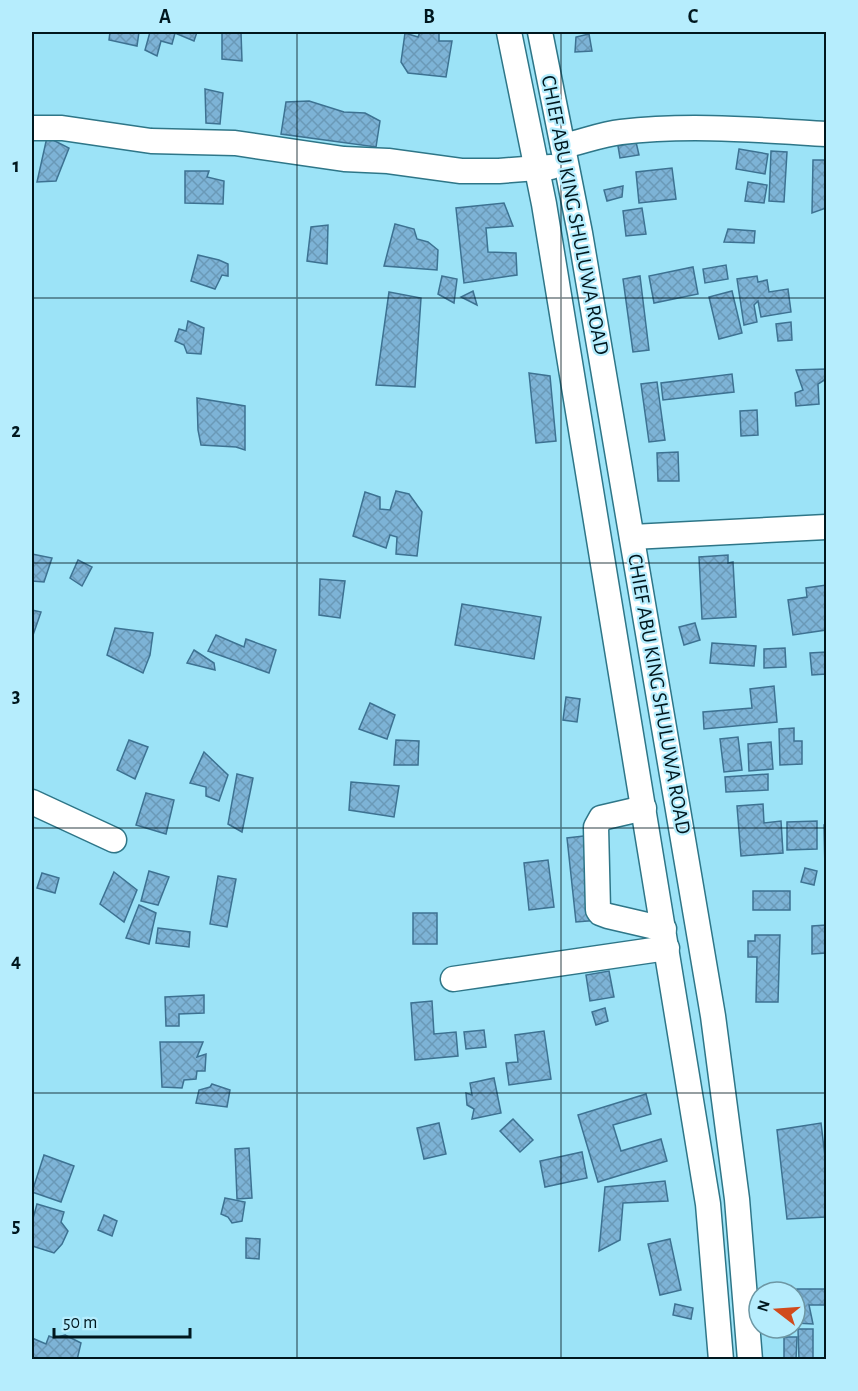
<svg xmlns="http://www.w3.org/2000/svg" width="858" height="1391" viewBox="0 0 858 1391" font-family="'Alegreya Sans',sans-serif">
	<defs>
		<pattern id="building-cross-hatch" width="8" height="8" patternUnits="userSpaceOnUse" patternTransform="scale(1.5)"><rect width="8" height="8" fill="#7db3d6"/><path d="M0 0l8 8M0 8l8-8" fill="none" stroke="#6a99b7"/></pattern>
	</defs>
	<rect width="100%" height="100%" fill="#9ce3f7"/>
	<g fill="url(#building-cross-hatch)" stroke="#3d7292" stroke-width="1.5">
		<polygon points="110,32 139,32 137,46 109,40"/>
		<polygon points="150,32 197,32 194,41 175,33 172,44 161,41 157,56 145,50"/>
		<polygon points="222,32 241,32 242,61 222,59"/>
		<polygon points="420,32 439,32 439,41 452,41 446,77 408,73 401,62 405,33 418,37"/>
		<polygon points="589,34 592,51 575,52 576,37"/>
		<polygon points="205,89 223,93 220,124 206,123"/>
		<polygon points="309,101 344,112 365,113 380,121 376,147 281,134 286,102"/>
		<polygon points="47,137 69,148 56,181 37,182"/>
		<polygon points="636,142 639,155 620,158 618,146"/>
		<polygon points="739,149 768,154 765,174 736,169"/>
		<polygon points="771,151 787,152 784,202 769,201"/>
		<polygon points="813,160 826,160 826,208 812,213"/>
		<polygon points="672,168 676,199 639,203 636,172"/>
		<polygon points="185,171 209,171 207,177 224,181 223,204 185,203"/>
		<polygon points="748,182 767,185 764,203 745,201"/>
		<polygon points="623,186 622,197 607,201 604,190"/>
		<polygon points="504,203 513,226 486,228 488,252 516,253 517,275 464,283 456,208"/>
		<polygon points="642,208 646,234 626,236 623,211"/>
		<polygon points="395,224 414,229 417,239 428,242 438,250 437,270 384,266"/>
		<polygon points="328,225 327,264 307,261 311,227"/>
		<polygon points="728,229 755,231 754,243 724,242"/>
		<polygon points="198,255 219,260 228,264 228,276 222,275 215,289 191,281"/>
		<polygon points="726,265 728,279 705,283 703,269"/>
		<polygon points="693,267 698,294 654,303 649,276"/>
		<polygon points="442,276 457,279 454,303 438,294"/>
		<polygon points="640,276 649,350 633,352 623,279"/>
		<polygon points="757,276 758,282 767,280 769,292 788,289 791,312 761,317 758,301 754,305 757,322 744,325 737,279"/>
		<polygon points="473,291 477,305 461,297"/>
		<polygon points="732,291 742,333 719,339 709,297"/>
		<polygon points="389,292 421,298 415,387 376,385"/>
		<polygon points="188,321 204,328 201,354 187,353 184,345 175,341 179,329 186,331"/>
		<polygon points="791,322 792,340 778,341 776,324"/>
		<polygon points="825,369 826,379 818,384 819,404 796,406 795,393 803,390 796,370"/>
		<polygon points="529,373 550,376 556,441 536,443"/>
		<polygon points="732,374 734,392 663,400 661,383"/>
		<polygon points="657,382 665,440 649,442 641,384"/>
		<polygon points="197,398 245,406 245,450 236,447 201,445 198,430"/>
		<polygon points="757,410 758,435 741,436 740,411"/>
		<polygon points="678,452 679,481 658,481 657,453"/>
		<polygon points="396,491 409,494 422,512 417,556 396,554 397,537 390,535 386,548 353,536 365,492 380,497 380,509 390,510"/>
		<polygon points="32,554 52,558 44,582 32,581"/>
		<polygon points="728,555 728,563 733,562 736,617 702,619 699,557"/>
		<polygon points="78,560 92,567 82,586 70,578"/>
		<polygon points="320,579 345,581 340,618 319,615"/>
		<polygon points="826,585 826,630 793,635 788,600 807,597 806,588"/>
		<polygon points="462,604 541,617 534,659 455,645"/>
		<polygon points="32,610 41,612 33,635 32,634"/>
		<polygon points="695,623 700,640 684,645 679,627"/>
		<polygon points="115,628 153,633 150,655 143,673 107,655"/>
		<polygon points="216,635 244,647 246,639 276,650 269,673 208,651"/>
		<polygon points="712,643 756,646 754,666 710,663"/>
		<polygon points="785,648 786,667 764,668 764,649"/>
		<polygon points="194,650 214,663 215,670 187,663"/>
		<polygon points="826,652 826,674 812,675 810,653"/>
		<polygon points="774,686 777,722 704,729 703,712 752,708 750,689"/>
		<polygon points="566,697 580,699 577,722 563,720"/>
		<polygon points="370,703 395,715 387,739 359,729"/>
		<polygon points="794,728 794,741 802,741 802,764 780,765 779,729"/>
		<polygon points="738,737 742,770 724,772 720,739"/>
		<polygon points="129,740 148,747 135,779 117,770"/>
		<polygon points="396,740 419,741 418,765 394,765"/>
		<polygon points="771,742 773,769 749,771 748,744"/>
		<polygon points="204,752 228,775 219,801 206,796 206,787 190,783"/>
		<polygon points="237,774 253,778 242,832 228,824"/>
		<polygon points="768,774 768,790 726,792 725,777"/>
		<polygon points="351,782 399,786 394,817 349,810"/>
		<polygon points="146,793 174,800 166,834 136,825"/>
		<polygon points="763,804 764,823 781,821 783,853 741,856 737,806"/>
		<polygon points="817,821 817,849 787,850 787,822"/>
		<polygon points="824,825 826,825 826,868 825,869"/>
		<polygon points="592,835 600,920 576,922 567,838"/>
		<polygon points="548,860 554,907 529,910 524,863"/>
		<polygon points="805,868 817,871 814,885 801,882"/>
		<polygon points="149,871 169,877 158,905 141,901"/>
		<polygon points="114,872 137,890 124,922 100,904"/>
		<polygon points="42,873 59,878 55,893 37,888"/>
		<polygon points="218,876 236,879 227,927 210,924"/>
		<rect x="753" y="891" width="37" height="19"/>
		<polygon points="139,905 156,913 149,944 126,938"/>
		<rect x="413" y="913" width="24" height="31"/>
		<polygon points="826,925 826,953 812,954 812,926"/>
		<polygon points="158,928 190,932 189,947 156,943"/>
		<polygon points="755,935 780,935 778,1002 756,1002 757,957 748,957 748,941 755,941"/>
		<polygon points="609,971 614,997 590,1001 586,975"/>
		<polygon points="204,995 204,1013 179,1014 179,1026 166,1026 165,997"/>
		<polygon points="432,1001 434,1034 456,1032 458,1056 415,1060 411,1003"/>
		<polygon points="605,1008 608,1021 596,1025 592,1012"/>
		<polygon points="484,1030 486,1047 466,1049 464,1032"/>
		<polygon points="544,1031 551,1079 509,1085 506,1063 518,1062 515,1035"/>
		<polygon points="160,1042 203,1042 197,1057 206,1054 205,1071 197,1071 196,1079 184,1080 182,1088 162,1087"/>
		<polygon points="494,1078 501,1113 472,1119 474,1109 467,1105 466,1093 472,1095 470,1083"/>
		<polygon points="212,1084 230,1090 227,1107 196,1103 199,1090 210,1087"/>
		<polygon points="646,1094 651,1114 613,1125 621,1151 661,1139 667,1161 598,1182 578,1115"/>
		<polygon points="513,1119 533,1140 520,1152 500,1131"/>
		<polygon points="439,1123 446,1154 424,1159 417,1128"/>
		<polygon points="821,1123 826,1165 826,1217 787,1219 777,1130"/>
		<polygon points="249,1148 252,1198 237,1199 235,1149"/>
		<polygon points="582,1152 587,1178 545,1187 540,1161"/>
		<polygon points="44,1155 74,1166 61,1202 32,1192"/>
		<polygon points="665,1181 668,1201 623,1203 620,1240 599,1251 605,1187"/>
		<polygon points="225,1198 245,1202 242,1221 232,1223 228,1217 221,1214"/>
		<polygon points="37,1204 64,1212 61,1222 68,1231 62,1244 54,1253 32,1246 32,1222"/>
		<polygon points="104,1215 117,1221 112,1236 98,1230"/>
		<polygon points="246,1238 260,1239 259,1259 246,1258"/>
		<polygon points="670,1239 681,1290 660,1295 648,1244"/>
		<polygon points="797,1289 826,1289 826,1305 809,1305 813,1324 796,1323"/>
		<polygon points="675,1304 693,1308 691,1319 673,1315"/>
		<polygon points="798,1329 813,1329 813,1360 799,1360"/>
		<polygon points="65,1335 81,1343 77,1360 32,1360 32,1338 46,1344 49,1336 54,1338"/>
		<polygon points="784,1337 797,1337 796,1360 784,1360"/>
	</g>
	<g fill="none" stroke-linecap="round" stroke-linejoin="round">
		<g stroke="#2e7688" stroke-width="27">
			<g id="minor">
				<polyline points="509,32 544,204 708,1204 721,1360"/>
				<polyline points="540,32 580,233 713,1016 737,1199 750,1360"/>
				<polyline points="32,128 62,128 151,141 235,143 344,159 388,161 461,171 499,171 551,167"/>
				<path d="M563,146C582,142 602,134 621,132C689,124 758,130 826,134"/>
				<polyline points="632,537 826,527"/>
				<polyline points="32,802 114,840"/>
				<polyline points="644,808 601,818 596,827 598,910 600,913 608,916 664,929"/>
				<polyline points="453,979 667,948"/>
			</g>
		</g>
		<use href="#minor" stroke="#fff" stroke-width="24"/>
	</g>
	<path fill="none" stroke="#00171e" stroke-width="1.5" stroke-opacity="0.55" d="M297,32V1360M561,32V1360M32,298H826M32,563H826M32,828H826M32,1093H826"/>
	<g text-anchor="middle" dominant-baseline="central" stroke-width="4.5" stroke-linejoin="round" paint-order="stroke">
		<g font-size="21" fill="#00171e" stroke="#b6edfd">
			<text transform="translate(575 215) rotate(79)">CHIEF ABU KING SHULUWA ROAD</text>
			<text transform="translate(659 694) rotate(80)">CHIEF ABU KING SHULUWA ROAD</text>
		</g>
	</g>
	<rect width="858" height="1391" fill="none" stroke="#b6edfd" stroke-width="66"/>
	<g transform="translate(777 1310) rotate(287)"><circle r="28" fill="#b6edfd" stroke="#6d97a4" stroke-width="1.5"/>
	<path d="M0-4.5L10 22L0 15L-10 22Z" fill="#d14a1c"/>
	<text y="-9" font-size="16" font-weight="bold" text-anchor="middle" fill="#00171e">N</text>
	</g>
	<path d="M54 1328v9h136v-9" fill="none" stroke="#00171e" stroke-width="3"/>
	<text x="63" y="1328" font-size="18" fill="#00171e" stroke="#b6edfd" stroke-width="4.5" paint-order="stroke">50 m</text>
	<rect x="33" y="33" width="792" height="1325" fill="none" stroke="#00171e" stroke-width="2"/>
	<g font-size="20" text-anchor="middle" font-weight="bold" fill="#00171e">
		<text x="165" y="23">A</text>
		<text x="429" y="23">B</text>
		<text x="693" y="23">C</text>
		<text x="16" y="172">1</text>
		<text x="16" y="437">2</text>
		<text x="16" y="702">3</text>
		<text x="16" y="967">4</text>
		<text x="16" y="1232">5</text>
	</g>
</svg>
